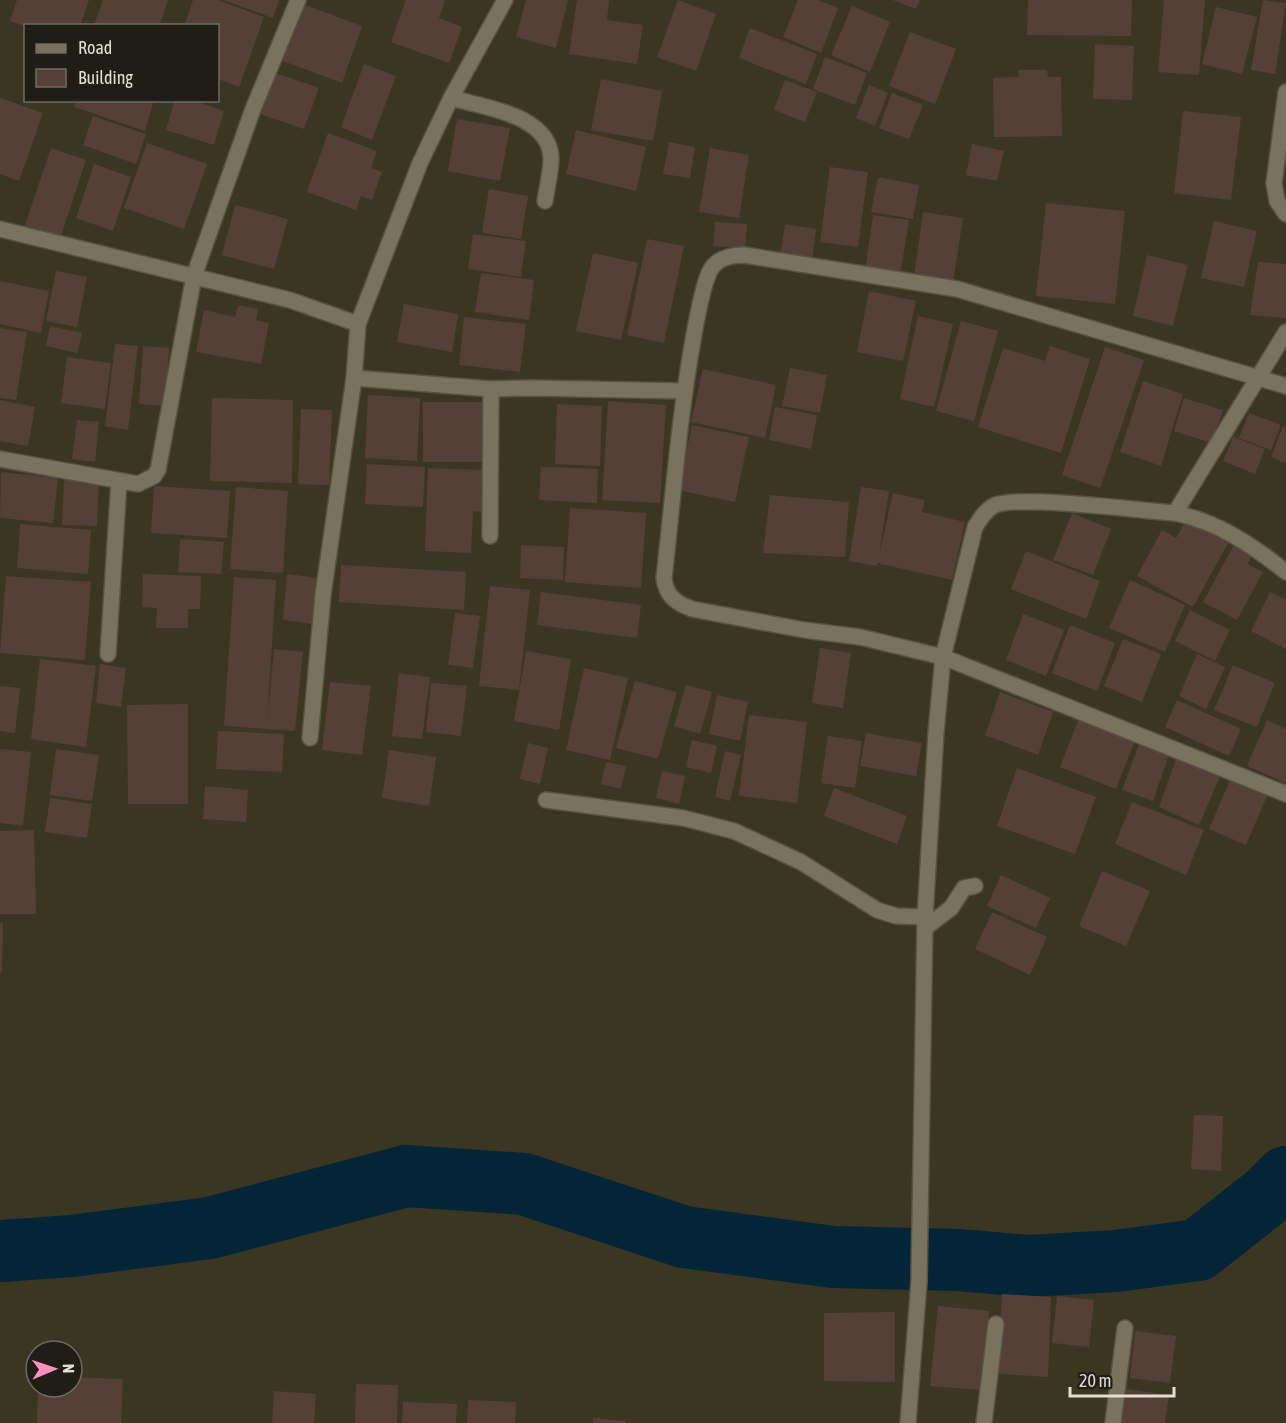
<svg xmlns="http://www.w3.org/2000/svg" width="1286" height="1423" viewBox="0 0 1286 1423" font-family="'Asap Condensed',sans-serif">
	<rect width="100%" height="100%" fill="#3b3622"/>
	<g fill="none" stroke-linecap="round" stroke-linejoin="round">
		<polyline stroke="#032537" stroke-width="62" points="0,1251 72,1246 210,1228 406,1176 524,1184 684,1237 833,1257 958,1260 1028,1266 1116,1261 1198,1250 1268,1195 1286,1177"/>
	</g>
	<g fill="#544037">
		<polygon points="17,0 89,0 80,26 26,27 10,21"/>
		<polygon points="103,0 168,0 159,26 96,26 94,25"/>
		<polygon points="193,0 218,0 264,17 239,87 218,79 218,26 184,26"/>
		<polygon points="223,0 279,0 273,18"/>
		<polygon points="406,0 445,0 439,18 462,27 449,63 391,42"/>
		<polygon points="526,0 568,0 556,48 516,37"/>
		<polygon points="577,0 609,0 607,20 643,25 637,64 569,54"/>
		<polygon points="678,0 716,14 696,71 657,57"/>
		<polygon points="798,0 818,0 838,8 821,53 783,37"/>
		<polygon points="893,0 920,0 916,9"/>
		<polygon points="1028,0 1132,0 1131,36 1027,35"/>
		<polygon points="1164,0 1205,0 1199,75 1158,72"/>
		<polygon points="1263,0 1286,3 1275,74 1251,70"/>
		<polygon points="300,3 362,26 342,83 280,60"/>
		<polygon points="852,6 890,22 870,72 831,55"/>
		<polygon points="1216,7 1257,17 1242,74 1202,64"/>
		<polygon points="750,28 817,54 806,84 739,58"/>
		<polygon points="910,32 956,49 935,104 889,86"/>
		<polygon points="1095,44 1134,46 1132,100 1093,99"/>
		<polygon points="825,57 867,73 855,105 813,89"/>
		<polygon points="364,64 396,76 372,140 341,127"/>
		<polygon points="1018,70 1047,70 1048,77 1061,77 1062,136 994,137 993,78 1019,77"/>
		<polygon points="272,72 319,88 304,129 257,113"/>
		<polygon points="601,79 662,91 653,141 591,130"/>
		<polygon points="785,80 817,92 805,122 774,110"/>
		<polygon points="869,85 888,93 875,126 856,118"/>
		<polygon points="892,93 923,105 909,139 879,128"/>
		<polygon points="0,98 43,113 19,181 0,174"/>
		<polygon points="76,100 154,100 145,131 74,107"/>
		<polygon points="175,100 192,100 224,111 214,145 166,130"/>
		<polygon points="1183,111 1241,117 1231,200 1174,193"/>
		<polygon points="93,116 146,134 136,164 83,145"/>
		<polygon points="457,119 510,128 500,181 448,171"/>
		<polygon points="576,130 646,147 636,191 566,174"/>
		<polygon points="328,133 377,151 371,168 382,172 372,200 361,196 356,210 307,192"/>
		<polygon points="669,142 695,147 690,178 663,174"/>
		<polygon points="147,143 207,164 184,229 124,208"/>
		<polygon points="972,144 1004,151 997,181 966,175"/>
		<polygon points="51,148 86,160 61,236 25,225"/>
		<polygon points="710,148 749,155 739,218 699,212"/>
		<polygon points="94,164 131,177 113,231 76,218"/>
		<polygon points="830,167 868,172 858,247 820,242"/>
		<polygon points="878,177 919,185 913,219 871,212"/>
		<polygon points="489,189 528,196 521,239 482,233"/>
		<polygon points="1046,203 1125,211 1115,304 1036,296"/>
		<polygon points="235,205 288,219 274,269 222,255"/>
		<polygon points="923,212 963,218 953,283 914,278"/>
		<polygon points="873,215 909,220 900,276 865,271"/>
		<polygon points="1214,221 1257,231 1244,287 1201,278"/>
		<polygon points="715,222 747,224 745,248 713,246"/>
		<polygon points="785,224 816,229 812,261 780,256"/>
		<polygon points="473,234 526,241 521,277 468,269"/>
		<polygon points="647,239 684,246 664,343 627,335"/>
		<polygon points="593,253 638,263 621,340 576,331"/>
		<polygon points="1147,255 1188,265 1173,326 1133,316"/>
		<polygon points="1258,262 1286,264 1286,318 1250,315"/>
		<polygon points="56,271 87,277 77,327 46,321"/>
		<polygon points="481,273 534,280 529,320 475,312"/>
		<polygon points="0,281 49,291 41,333 0,324"/>
		<polygon points="869,291 916,301 903,361 857,352"/>
		<polygon points="404,304 458,314 452,352 397,342"/>
		<polygon points="238,305 258,309 256,320 269,323 261,364 196,352 204,310 235,317"/>
		<polygon points="918,316 953,324 934,407 900,399"/>
		<polygon points="464,317 526,324 520,372 459,365"/>
		<polygon points="961,321 998,331 974,421 936,411"/>
		<polygon points="50,326 82,333 77,353 46,346"/>
		<polygon points="0,328 27,332 16,400 0,398"/>
		<polygon points="115,344 138,346 128,430 105,426"/>
		<polygon points="143,346 169,348 165,406 139,404"/>
		<polygon points="1050,346 1090,359 1061,453 978,427 1003,348 1045,361"/>
		<polygon points="1105,347 1144,360 1100,488 1062,475"/>
		<polygon points="67,357 111,363 105,409 61,403"/>
		<polygon points="790,368 827,375 820,413 782,406"/>
		<polygon points="703,369 776,385 765,438 691,422"/>
		<polygon points="1143,381 1183,394 1161,466 1120,452"/>
		<polygon points="368,395 420,398 417,461 365,458"/>
		<polygon points="212,398 293,400 292,483 210,481"/>
		<polygon points="1184,398 1223,410 1212,443 1174,431"/>
		<polygon points="0,400 35,407 28,446 0,441"/>
		<polygon points="608,401 666,405 660,503 602,500"/>
		<rect x="423" y="402" width="61" height="60"/>
		<polygon points="557,404 602,406 600,466 555,464"/>
		<polygon points="775,407 817,415 811,449 769,440"/>
		<polygon points="301,409 332,410 329,485 298,484"/>
		<polygon points="1249,413 1281,425 1271,450 1239,438"/>
		<polygon points="77,420 99,422 95,462 72,459"/>
		<polygon points="692,425 749,437 735,502 678,490"/>
		<polygon points="1283,426 1286,428 1286,463 1271,457"/>
		<polygon points="1233,437 1265,449 1255,474 1223,461"/>
		<polygon points="367,464 425,467 423,507 365,504"/>
		<polygon points="541,467 598,469 597,503 539,500"/>
		<polygon points="428,468 485,470 483,512 473,511 471,553 425,551"/>
		<polygon points="1,472 58,478 53,523 0,518"/>
		<polygon points="64,480 99,481 97,526 62,525"/>
		<polygon points="154,486 230,491 227,538 151,533"/>
		<polygon points="236,487 288,491 283,573 230,569"/>
		<polygon points="861,487 889,491 879,555 893,493 925,500 922,512 965,522 952,580 877,563 877,566 849,561"/>
		<polygon points="770,495 849,502 845,557 763,553"/>
		<polygon points="570,508 646,513 641,588 565,582"/>
		<polygon points="1072,513 1111,529 1093,575 1053,560"/>
		<polygon points="1186,521 1228,543 1193,607 1137,576 1162,530 1176,538"/>
		<polygon points="20,524 91,530 88,574 17,568"/>
		<polygon points="180,539 224,542 221,574 178,572"/>
		<polygon points="521,545 564,547 563,580 520,578"/>
		<polygon points="1234,545 1252,555 1248,564 1263,572 1237,620 1203,602"/>
		<polygon points="1026,551 1100,581 1086,619 1011,589"/>
		<polygon points="341,565 466,572 464,610 339,602"/>
		<polygon points="143,574 201,576 200,609 188,609 188,628 156,628 157,608 142,607"/>
		<polygon points="287,574 318,578 313,624 283,620"/>
		<polygon points="6,576 91,582 85,660 0,653"/>
		<polygon points="234,577 276,580 267,723 274,649 303,652 295,731 224,726"/>
		<polygon points="1130,580 1185,605 1165,652 1109,628"/>
		<polygon points="490,586 530,590 519,690 479,686"/>
		<polygon points="541,592 641,605 637,638 537,625"/>
		<polygon points="1270,592 1286,600 1286,649 1251,631"/>
		<polygon points="1190,610 1230,630 1215,661 1175,641"/>
		<polygon points="455,613 480,616 473,668 448,665"/>
		<polygon points="1023,614 1064,630 1046,676 1006,660"/>
		<polygon points="1070,625 1115,643 1097,691 1052,673"/>
		<polygon points="1123,639 1161,654 1142,702 1104,686"/>
		<polygon points="820,648 851,653 843,708 812,703"/>
		<polygon points="526,651 571,659 559,730 514,721"/>
		<polygon points="1197,654 1225,667 1206,709 1179,696"/>
		<polygon points="40,659 96,666 86,747 31,739"/>
		<polygon points="100,664 126,668 121,707 96,703"/>
		<polygon points="1233,665 1275,683 1257,727 1214,710"/>
		<polygon points="584,668 628,678 610,760 566,750"/>
		<polygon points="399,673 430,677 422,739 392,736"/>
		<polygon points="635,681 677,692 658,759 616,748"/>
		<polygon points="330,682 371,686 362,755 322,750"/>
		<polygon points="431,683 467,686 461,736 426,732"/>
		<polygon points="686,685 712,692 700,734 674,726"/>
		<polygon points="0,686 20,688 15,733 0,731"/>
		<polygon points="1000,692 1053,712 1038,755 985,735"/>
		<polygon points="717,695 748,702 740,741 709,734"/>
		<polygon points="1177,700 1241,729 1229,756 1165,727"/>
		<polygon points="188,704 188,804 128,804 127,705"/>
		<polygon points="749,715 807,722 797,803 739,796"/>
		<polygon points="1080,716 1136,738 1116,789 1060,767"/>
		<polygon points="1267,720 1286,729 1286,783 1247,766"/>
		<polygon points="218,731 284,734 282,772 216,769"/>
		<polygon points="866,733 922,743 916,776 860,766"/>
		<polygon points="828,736 862,741 855,788 821,783"/>
		<polygon points="692,740 717,746 711,773 686,767"/>
		<polygon points="1140,741 1170,752 1153,801 1122,790"/>
		<polygon points="528,743 548,748 540,784 520,779"/>
		<polygon points="0,749 31,752 23,826 0,823"/>
		<polygon points="56,749 99,755 92,801 50,795"/>
		<polygon points="389,750 436,757 429,806 382,798"/>
		<polygon points="725,751 741,755 730,801 715,797"/>
		<polygon points="1177,756 1221,774 1199,825 1159,807"/>
		<polygon points="606,762 626,766 621,789 601,784"/>
		<polygon points="1017,768 1096,797 1075,854 997,826"/>
		<polygon points="662,771 685,776 679,804 656,798"/>
		<polygon points="1230,780 1267,796 1246,845 1209,829"/>
		<polygon points="205,786 248,790 246,822 203,819"/>
		<polygon points="834,788 907,816 897,844 824,816"/>
		<polygon points="50,798 92,804 87,838 45,832"/>
		<polygon points="1132,802 1204,830 1186,875 1115,844"/>
		<polygon points="34,830 36,914 0,914 0,831"/>
		<polygon points="1102,871 1150,891 1126,946 1079,926"/>
		<polygon points="1001,875 1050,898 1036,928 987,906"/>
		<polygon points="992,912 1047,937 1030,975 975,949"/>
		<polygon points="0,923 3,923 2,972 0,972"/>
		<polygon points="1194,1115 1223,1116 1221,1171 1191,1169"/>
		<polygon points="1002,1294 1051,1297 1048,1377 998,1374"/>
		<polygon points="1057,1296 1094,1300 1089,1347 1052,1343"/>
		<polygon points="938,1306 989,1311 982,1390 930,1386"/>
		<polygon points="895,1312 895,1382 824,1381 824,1313"/>
		<polygon points="1135,1331 1176,1336 1170,1383 1130,1378"/>
		<polygon points="72,1377 123,1379 121,1423 37,1423 38,1387 72,1387"/>
		<polygon points="356,1384 398,1385 397,1423 355,1423"/>
		<polygon points="1126,1389 1169,1395 1165,1423 1122,1423"/>
		<polygon points="274,1391 316,1394 314,1423 272,1423"/>
		<polygon points="468,1400 516,1402 515,1423 467,1423"/>
		<polygon points="403,1402 457,1404 456,1423 402,1423"/>
		<polygon points="593,1418 625,1421 625,1423 593,1423"/>
	</g>
	<g fill="none" stroke-linecap="round" stroke-linejoin="round">
		<g stroke="#575342" stroke-width="18">
			<g id="minor">
				<polyline points="1286,92 1274,183 1277,201 1286,214"/>
				<path d="M451,98C483,107 551,115 551,159C551,172 547,187 545,201"/>
				<polyline points="0,229 290,300 358,324"/>
				<polyline points="354,378 491,389 531,388 684,391"/>
				<path d="M1286,386L957,289L744,255C732,255 718,258 711,269C703,282 696,323 693,340C679,419 673,498 664,578C666,596 676,603 692,609L804,630L860,637L943,657L1286,794"/>
				<polyline points="0,459 138,484 154,476 158,470 194,276 253,109 298,0"/>
				<path d="M1175,513C1218,522 1252,545 1286,572"/>
				<polyline points="490,536 491,389"/>
				<polyline points="108,654 119,481"/>
				<polyline points="310,738 323,595 354,378 358,324 420,163 451,98 505,0"/>
				<polyline points="546,800 683,818 734,831 801,862 877,910 896,916 925,917"/>
				<polyline points="925,928 951,908 964,888 975,886"/>
				<path d="M908,1423L919,1282L925,917L936,732L943,657L975,527C980,519 985,511 993,506C1015,494 1142,511 1175,513L1286,332"/>
				<polyline points="984,1423 996,1324"/>
				<polyline points="1113,1423 1125,1328"/>
			</g>
		</g>
		<use href="#minor" stroke="#79735e" stroke-width="15"/>
	</g>
	<rect x="24" y="24" width="195" height="78" fill="#1f1d15" stroke="#6d6b61" stroke-width="1.5"/>
	<rect x="36" y="44" width="30" height="9" fill="#79735e" stroke="#6d6b61" stroke-width="1.5"/>
	<text x="78" y="54" font-size="18" fill="#e1dfd3">Road</text>
	<rect x="36" y="69" width="30" height="18" fill="#544037" stroke="#6d6b61" stroke-width="1.5"/>
	<text x="78" y="84" font-size="18" fill="#e1dfd3">Building</text>
	<g transform="translate(54 1369) rotate(88)"><circle r="28" fill="#1f1d15" stroke="#6d6b61" stroke-width="1.5"/>
	<path d="M0-4.5L10 22L0 15L-10 22Z" fill="#fe8ebd"/>
	<text y="-9" font-size="16" font-weight="bold" text-anchor="middle" fill="#e1dfd3">N</text>
	</g>
	<path d="M1070 1387v9h104v-9" fill="none" stroke="#e1dfd3" stroke-width="3"/>
	<text x="1079" y="1387" font-size="18" fill="#e1dfd3" stroke="#1f1d15" stroke-width="4.5" paint-order="stroke">20 m</text>
</svg>
